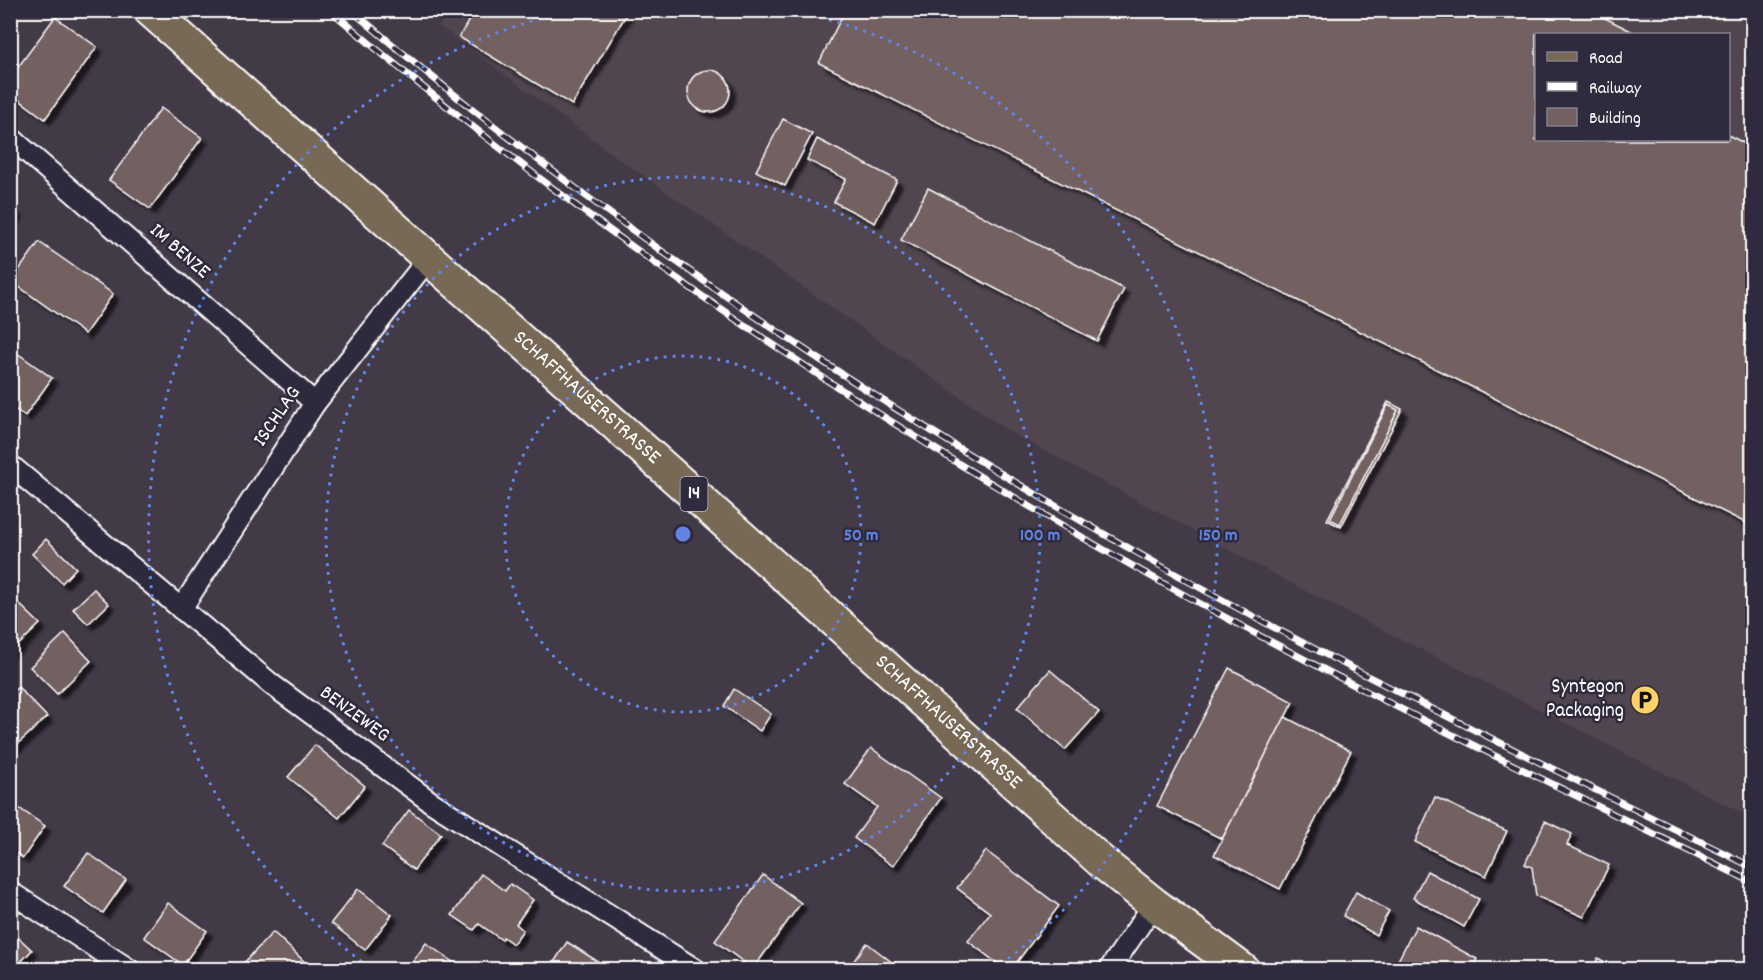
<svg xmlns="http://www.w3.org/2000/svg" width="1763" height="980" viewBox="0 0 1763 980" font-family="Dekko,sans-serif">
	<defs>
		<filter id="shadow"><feDropShadow dx="5.5" dy="5.5" stdDeviation="1.5" flood-color="#0009"/></filter>
	</defs>
	<rect width="100%" height="100%" fill="#433a48"/>
	<filter id="ink" filterUnits="userSpaceOnUse"><feTurbulence type="fractalNoise" baseFrequency=".0167" numOctaves="2"/><feDisplacementMap in="SourceGraphic" scale="12" xChannelSelector="R" yChannelSelector="G"/><feConvolveMatrix kernelMatrix="1 2 1 2 8 2 1 2 1" color-interpolation-filters="sRGB"/></filter>
	<g filter="url(#ink)">
		<path fill="#51454f" fill-rule="evenodd" d="M448,10H1745L1752,15V818L1298,587L1010,432L615,156L439,26ZM1536,34H1728V140H1536Z"/>
		<g fill="#736060" stroke="#fff" stroke-width="1.5" filter="url(#shadow)">
			<polygon points="475,10 629,10 572,105 459,37"/>
			<polygon points="845,10 1589,10 1637,34 1536,34 1536,140 1728,140 1728,135 1752,147 1752,526 819,63"/>
			<polygon points="55,17 97,47 45,119 10,93 10,78"/>
			<circle cx="709" cy="91" r="21"/>
			<polygon points="161,108 202,138 150,209 109,180"/>
			<polygon points="783,119 812,134 785,186 756,171"/>
			<polygon points="817,139 897,180 875,223 834,202 846,179 807,160"/>
			<polygon points="928,188 1124,289 1097,341 901,240"/>
			<polygon points="10,207 17,212 10,222"/>
			<polygon points="39,242 113,294 85,334 11,281"/>
			<polygon points="10,348 52,378 25,416 10,406"/>
			<polygon points="1388,402 1402,409 1341,527 1327,520"/>
			<polygon points="1388,405 1398,410 1340,524 1330,519"/>
			<polygon points="46,539 76,568 62,583 32,554"/>
			<polygon points="94,589 109,604 88,624 73,609"/>
			<polygon points="10,595 40,624 10,653"/>
			<polygon points="65,633 91,661 57,694 30,667"/>
			<polygon points="1229,668 1293,702 1222,839 1157,806"/>
			<polygon points="1050,670 1099,712 1065,750 1017,708"/>
			<polygon points="18,687 47,717 10,751 10,694"/>
			<polygon points="734,689 771,714 760,731 724,706"/>
			<polygon points="1285,717 1351,751 1280,889 1214,855"/>
			<polygon points="315,745 365,786 339,818 288,777"/>
			<polygon points="871,748 941,798 893,866 854,838 877,807 845,784"/>
			<polygon points="1435,797 1507,831 1486,876 1415,842"/>
			<polygon points="10,802 45,826 23,858 10,850"/>
			<polygon points="409,810 441,834 414,870 382,846"/>
			<polygon points="1545,821 1572,834 1567,845 1609,865 1584,917 1536,896 1532,867 1525,864"/>
			<polygon points="986,851 1059,906 1011,970 1006,970 968,941 990,913 957,888"/>
			<polygon points="88,853 126,880 103,913 64,886"/>
			<polygon points="1427,871 1479,899 1464,927 1413,898"/>
			<polygon points="481,874 505,891 510,884 533,900 516,924 523,930 513,944 503,937 502,940 479,924 474,930 452,915"/>
			<polygon points="763,875 801,903 753,969 715,941"/>
			<polygon points="358,889 392,915 365,950 331,923"/>
			<polygon points="1356,892 1389,911 1376,935 1343,916"/>
			<polygon points="168,903 207,931 183,965 144,937"/>
			<polygon points="1416,926 1477,959 1471,970 1393,970"/>
			<polygon points="10,930 32,950 13,970 10,970"/>
			<polygon points="273,932 308,965 303,970 245,970 241,966"/>
			<polygon points="567,942 608,968 607,970 549,970"/>
			<polygon points="426,943 464,970 407,970"/>
			<polygon points="867,943 902,970 847,970"/>
			<polygon points="1598,958 1618,970 1592,970"/>
			<polygon points="64,961 73,970 56,970"/>
		</g>
		<g fill="none" stroke-linecap="round" stroke-linejoin="round">
			<g stroke="#fff" stroke-width="24">
				<g id="minor">
					<polyline points="10,137 315,403"/>
					<polyline points="10,465 271,684 431,802 696,970"/>
					<polyline points="181,609 315,403 428,259"/>
					<polyline points="10,892 130,970"/>
					<polyline points="1109,970 1154,904"/>
				</g>
			</g>
			<g stroke="#fff" stroke-width="36">
				<g id="primary">
					<path id="s1" d="M150,10L745,540L1104,864L1154,904L1243,970"/>
				</g>
			</g>
			<use href="#minor" stroke="#2f2a3d" stroke-width="20"/>
			<use href="#primary" stroke="#776954" stroke-width="32"/>
			<g stroke="#fff" stroke-width="7">
				<g id="rail">
					<path d="M330,10C588,230 872,421 1168,586C1359,692 1557,786 1752,882"/>
					<path d="M351,10C606,225 885,414 1177,575C1365,679 1560,772 1752,867"/>
				</g>
			</g>
			<use href="#rail" stroke="#2f2a3d" stroke-width="4.5" stroke-dasharray="14" stroke-linecap="butt"/>
		</g>
	</g>
	<g fill="none" stroke="#6183e4" stroke-width="3" stroke-dasharray="3 6">
		<circle cx="683" cy="534" r="178"/>
		<circle cx="683" cy="534" r="357"/>
		<path d="M369 967A535 535 0 0 1 572 11M794 11A535 535 0 0 1 997 967"/>
	</g>
	<defs>
		<g id="parking-disc" transform="scale(1.5)"><circle r="9.5" fill="#ffd166" stroke="#2f2a3d"/><path d="M-3.5-5.5H1a3.5 3.5 0 0 1 0 7H-1V5.5H-3.5ZM-1-3.4V-.6H.8a1.4 1.4 0 0 0 0-2.8Z" fill="#111"/></g>
	</defs>
	<g fill-rule="evenodd">
		<use href="#parking-disc" x="1645" y="700"/>
	</g>
	<g text-anchor="middle" dominant-baseline="central" stroke-width="5" stroke-linejoin="round" paint-order="stroke">
		<rect fill="#2f2a3d" stroke="#c1bfc5" stroke-width="1.5" x="680.5" y="477" width="27" height="34" rx="4.5"/>
		<g font-size="20" font-weight="bold" fill="#fff">
			<text x="694" y="494">14</text>
		</g>
		<g font-size="21" fill="#fff" stroke="#2f2a3d">
			<text transform="translate(179 252) rotate(41)">IM BENZE</text>
			<text stroke="none"><textPath href="#s1" startOffset="584">SCHAFFHAUSERSTRASSE</textPath></text>
			<text transform="translate(278 417) rotate(-56)">ISCHLAG</text>
			<text transform="translate(354 715) rotate(36)">BENZEWEG</text>
			<text stroke="none"><textPath href="#s1" startOffset="1070">SCHAFFHAUSERSTRASSE</textPath></text>
		</g>
		<g font-size="21" fill="#fff" stroke="#2f2a3d" text-anchor="end">
			<text x="1624" y="688">Syntegon<tspan x="1624" dy="24">Packaging</tspan></text>
		</g>
	</g>
	<circle cx="683" cy="534" r="9" fill="#6183e4" stroke="#2f2a3d" stroke-width="3"/>
	<g font-size="18" text-anchor="middle" font-weight="bold" fill="#6183e4" stroke="#2f2a3d" stroke-width="5" stroke-linejoin="round" paint-order="stroke">
		<text x="861" y="540">50 m</text>
		<text x="1040" y="540">100 m</text>
		<text x="1218" y="540">150 m</text>
	</g>
	<rect width="1763" height="980" fill="none" stroke="#2f2a3d" stroke-width="36"/>
	<rect x="18" y="18" width="1727" height="944" fill="none" stroke="#fff" stroke-width="2" filter="url(#ink)"/>
	<rect x="1535" y="33" width="195" height="108" fill="#2f2a3d" stroke="#827f8b" stroke-width="1.5"/>
	<rect x="1547" y="52" width="30" height="9" fill="#776954" stroke="#827f8b" stroke-width="1.5"/>
	<text x="1589" y="63" font-size="18" fill="#ffffff">Road</text>
	<rect x="1547" y="82" width="30" height="9" fill="#ffffff" stroke="#827f8b" stroke-width="1.5"/>
	<text x="1589" y="93" font-size="18" fill="#ffffff">Railway</text>
	<rect x="1547" y="108" width="30" height="18" fill="#736060" stroke="#827f8b" stroke-width="1.5"/>
	<text x="1589" y="123" font-size="18" fill="#ffffff">Building</text>
</svg>
